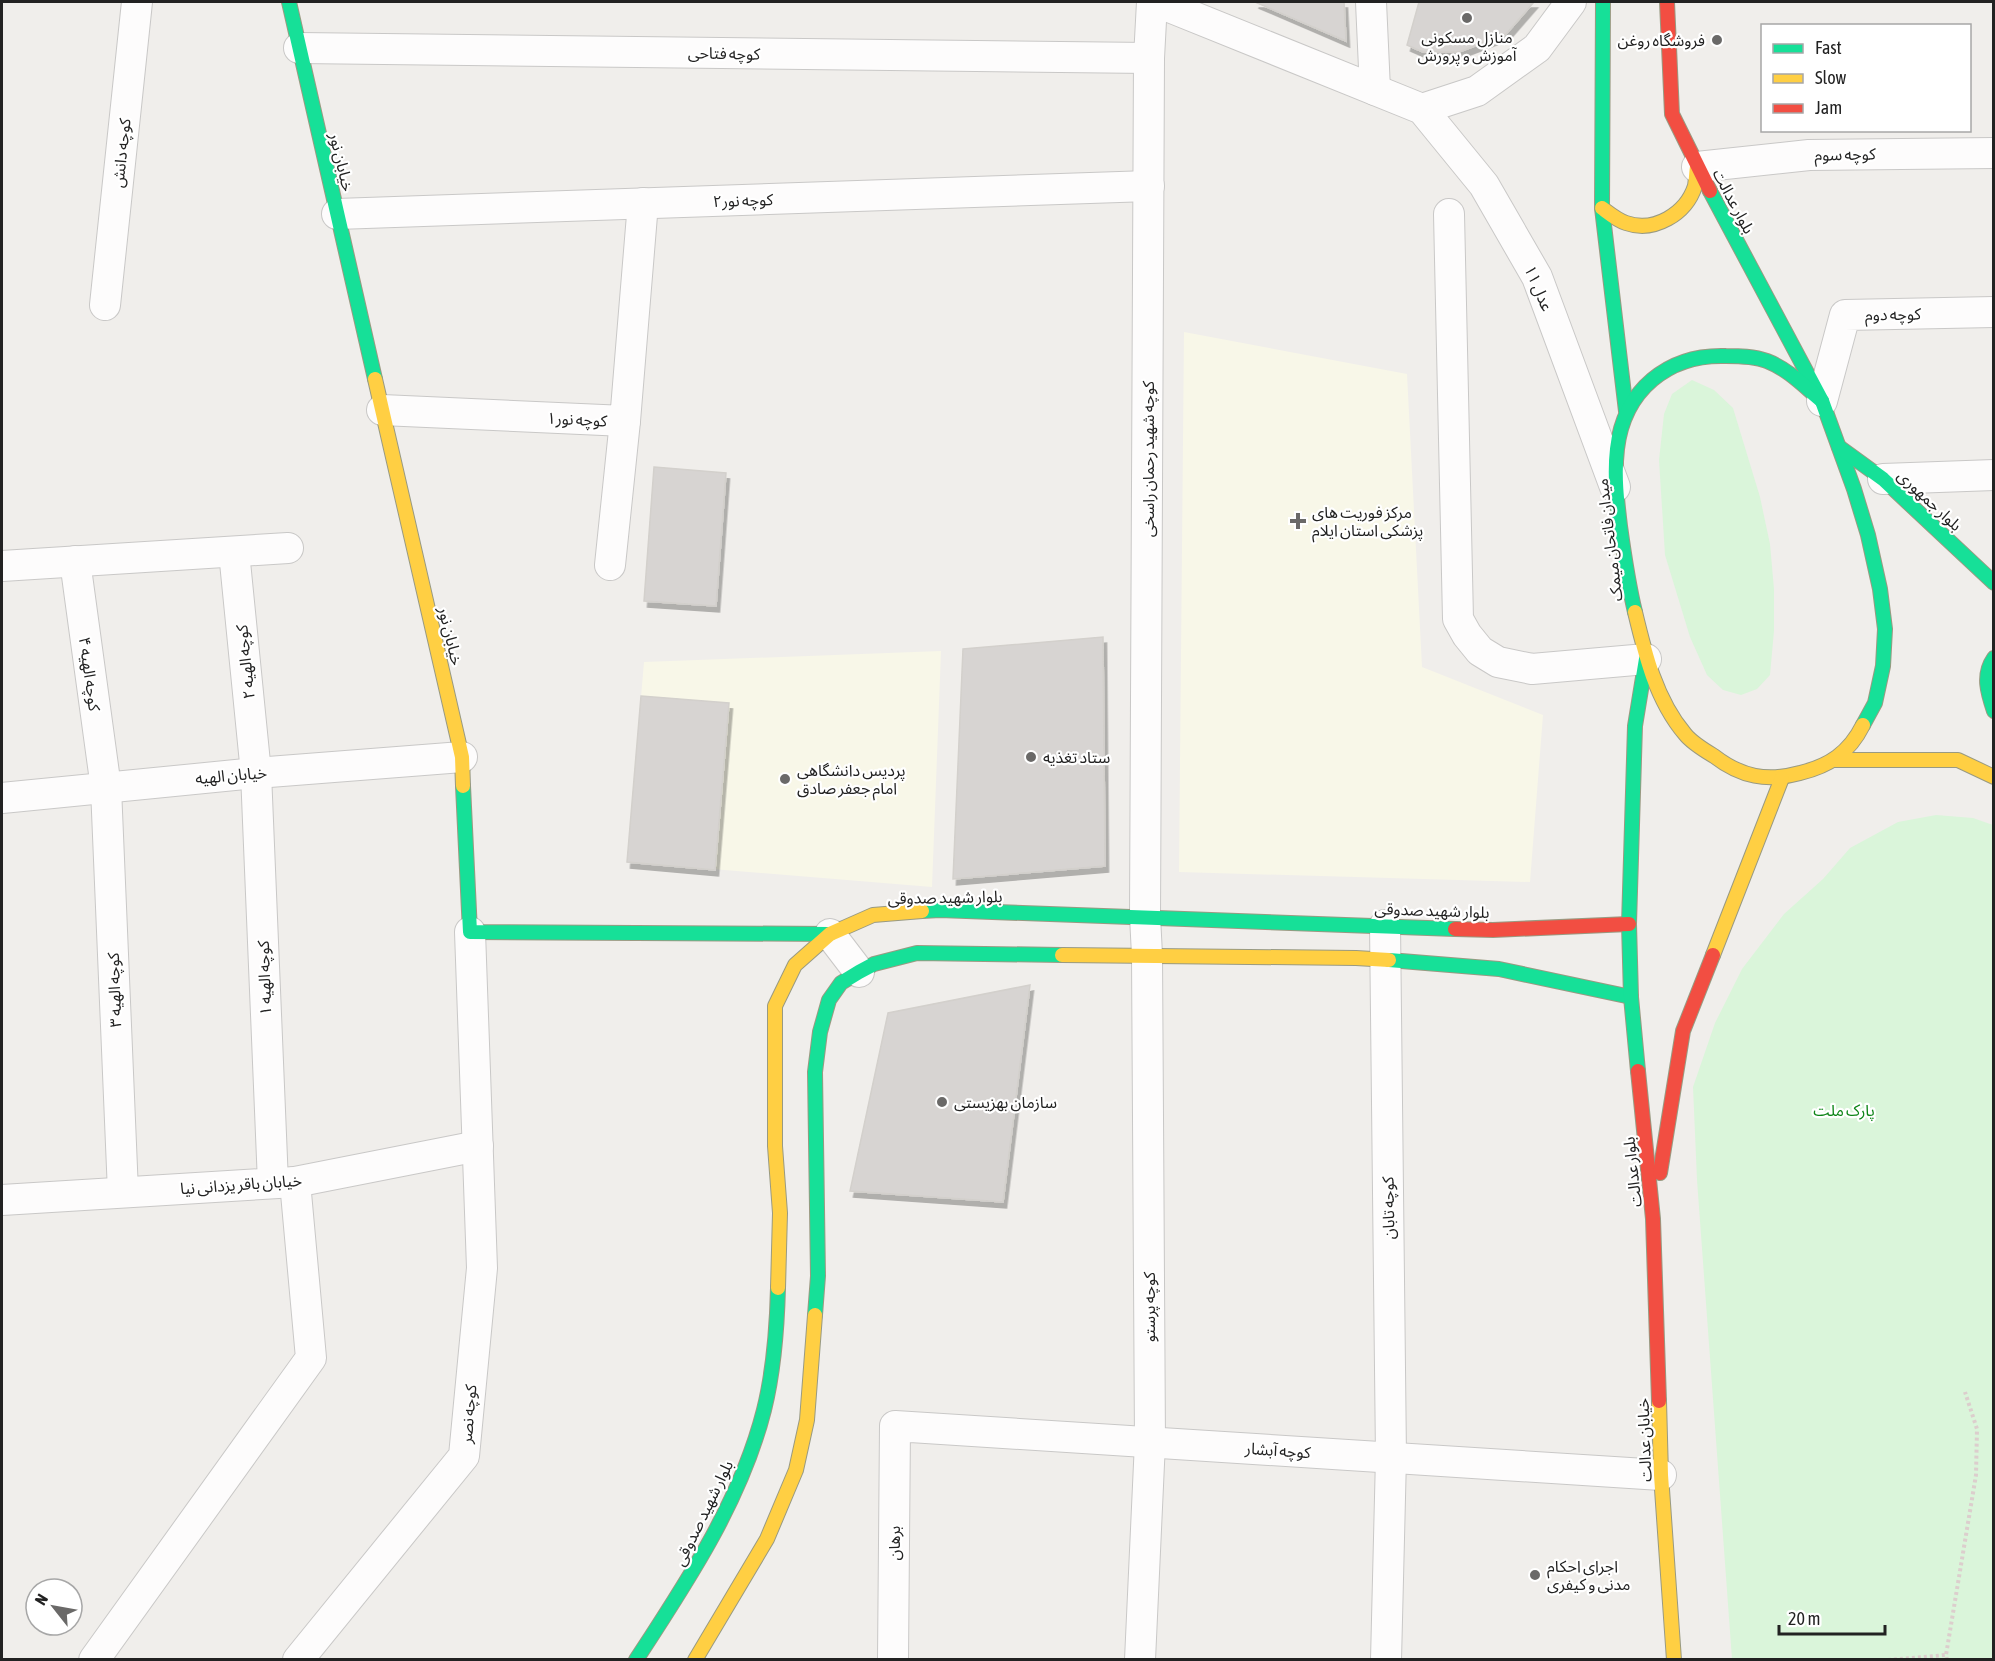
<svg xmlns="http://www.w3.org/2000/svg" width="1995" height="1661" viewBox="0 0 1995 1661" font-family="'Asap Condensed','Noto Sans Arabic',sans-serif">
	<defs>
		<filter id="shadow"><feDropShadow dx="3.5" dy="6" stdDeviation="0" flood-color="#0004"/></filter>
	</defs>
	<rect width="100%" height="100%" fill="#f0eeeb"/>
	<g fill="#f8f7e8">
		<polygon points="1184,332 1407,374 1422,667 1543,715 1530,882 1179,872"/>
		<polygon points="941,651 932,887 627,862 644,662"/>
	</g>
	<g fill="#daf5da">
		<polygon points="1692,380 1714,390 1733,408 1760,497 1770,544 1774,589 1774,631 1770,675 1757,689 1741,695 1723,690 1707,675 1690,637 1665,555 1659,460 1664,414 1672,394"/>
		<polygon points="1936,815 1973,818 1993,825 1993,1659 1732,1659 1697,1180 1693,1087 1715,1023 1742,969 1784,914 1823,879 1850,848 1898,822"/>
	</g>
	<g fill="#d7d4d2" stroke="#d3d0cc" stroke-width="1.5" filter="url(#shadow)">
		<polygon points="1255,2 1344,2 1346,41"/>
		<polygon points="1419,2 1534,2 1506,34 1459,52 1423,52 1407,45"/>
		<polygon points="654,467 726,473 716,606 644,601"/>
		<polygon points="1103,637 1105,866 953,879 963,649"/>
		<polygon points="641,696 729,703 715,870 627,862"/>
		<polygon points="1030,985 1003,1202 850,1191 888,1013"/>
	</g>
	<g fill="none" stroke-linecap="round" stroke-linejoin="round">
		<g stroke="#c9c8c7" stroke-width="32">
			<g id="street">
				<polyline points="1157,2 1422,109 1484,185 1537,277 1615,487"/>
				<polyline points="1371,2 1375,90"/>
				<polyline points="299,48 1149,58"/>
				<polyline points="1422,109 1477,91 1537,48 1571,2"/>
				<polyline points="1697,167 1809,155 1994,153"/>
				<polyline points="337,214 1149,186"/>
				<polyline points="1449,214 1458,619 1467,635 1480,651 1498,662 1532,669 1646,659"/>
				<polyline points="105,305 137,2"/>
				<polyline points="1822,401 1845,315 1994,312"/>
				<polyline points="382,410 625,421 643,203"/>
				<polyline points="1883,479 1994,475"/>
				<polyline points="234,552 256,773 273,1183"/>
				<polyline points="75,561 106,788 123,1192"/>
				<polyline points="610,565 625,421"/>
				<polyline points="2,566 288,548"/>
				<polyline points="2,798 256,773 462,757"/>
				<polyline points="1385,925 1391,1457 1386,1660"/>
				<polyline points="830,934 859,972"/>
				<polyline points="2,1200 295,1182 478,1146"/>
				<polyline points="94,1660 311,1358 295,1182"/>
				<polyline points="298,1660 464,1456 482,1268 470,932"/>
				<polyline points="893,1660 895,1426 1661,1475"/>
				<polyline points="1140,1660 1150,1442 1147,955 1145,916 1149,58 1152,2"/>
			</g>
		</g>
		<g stroke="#999a82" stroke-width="16">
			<g id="fast">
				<polyline points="289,2 375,379"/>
				<polyline points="1603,2 1602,208 1626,411"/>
				<polyline points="1710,191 1822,401 1854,489 1868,535 1880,589 1885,629 1883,666 1875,703 1863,725"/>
				<polyline points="1839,447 1883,479 1994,583"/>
				<path d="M1635,612C1628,583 1624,555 1620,526C1617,501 1614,475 1617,449C1624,390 1668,354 1726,356C1739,356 1754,356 1767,361C1788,369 1805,387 1822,401"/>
				<path d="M1994,658C1982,675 1988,693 1994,711"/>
				<polyline points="463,786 470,932 830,934"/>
				<polyline points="922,911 940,910 1455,929"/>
				<polyline points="1389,960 1499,969 1631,997"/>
				<polyline points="1638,1071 1631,997 1629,924 1635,726 1646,659"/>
				<polyline points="815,1315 818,1276 815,1072 820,1032 829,1000 841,983 859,972 874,964 917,953 1062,955"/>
				<path d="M636,1660C687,1582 741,1501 764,1410C774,1370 777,1328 778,1288"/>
			</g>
		</g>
		<g stroke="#999a82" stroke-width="16">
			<g id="slow">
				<path d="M1602,208C1610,214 1617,220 1626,223C1654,233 1686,214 1695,186C1696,180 1696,173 1697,167"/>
				<polyline points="375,379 462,757 463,786"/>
				<path d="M1635,612C1645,654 1656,700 1685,734C1692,743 1704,750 1714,756C1741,777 1767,782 1800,773C1829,766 1849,753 1863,725"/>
				<polyline points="1835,760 1958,760 1994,777"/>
				<polyline points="1062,955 1356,958 1389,960"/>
				<polyline points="1713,955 1782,778"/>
				<polyline points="778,1288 780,1213 775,1146 775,1006 795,965 830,934 873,915 922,911"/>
				<polyline points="1659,1401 1661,1475 1674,1660"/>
				<polyline points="695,1660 767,1539 796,1470 807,1420 815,1315"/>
			</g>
		</g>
		<g stroke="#999a82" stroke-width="16">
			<g id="jam">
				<polyline points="1667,2 1672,114 1710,191"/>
				<polyline points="1455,929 1493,930 1629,924"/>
				<polyline points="1638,1071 1653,1219 1659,1401"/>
				<polyline points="1660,1173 1683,1031 1713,955"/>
			</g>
		</g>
		<g stroke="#dccecd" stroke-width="4" stroke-dasharray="3 3" stroke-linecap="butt">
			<polyline points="1888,1660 1946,1655"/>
			<polyline points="1947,1660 1946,1655 1976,1475 1977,1429 1965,1392"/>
		</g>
		<use href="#street" stroke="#fdfcfc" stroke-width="30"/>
		<use href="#fast" stroke="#16e098" stroke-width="14"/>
		<use href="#slow" stroke="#ffcf43" stroke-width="14"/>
		<use href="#jam" stroke="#f24e42" stroke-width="14"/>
	</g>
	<g fill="#6a6968" stroke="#fff" stroke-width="2">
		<circle cx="1467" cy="18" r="6"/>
		<circle cx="1717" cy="40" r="6"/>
		<path d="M1295 512h6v6h6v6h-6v6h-6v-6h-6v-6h6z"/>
		<circle cx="1031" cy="757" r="6"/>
		<circle cx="785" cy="779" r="6"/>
		<circle cx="942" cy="1102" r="6"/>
		<circle cx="1535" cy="1575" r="6"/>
	</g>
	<g text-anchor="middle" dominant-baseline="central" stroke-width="4.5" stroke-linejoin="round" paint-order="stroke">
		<g font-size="16" fill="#222" stroke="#fff" text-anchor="start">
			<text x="1467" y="37" text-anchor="middle">منازل مسکونی<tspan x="1467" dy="18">آموزش و پرورش</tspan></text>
			<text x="1705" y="40" text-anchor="end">فروشگاه روغن</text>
			<text x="1312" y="512">مرکز فوریت های<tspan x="1312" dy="18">پزشکی استان ایلام</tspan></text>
			<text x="1043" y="757">ستاد تغذیه</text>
			<text x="797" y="770">پردیس دانشگاهی<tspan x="797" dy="18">امام جعفر صادق</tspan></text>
			<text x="954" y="1102">سازمان بهزیستی</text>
			<text x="1547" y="1566">اجرای احکام<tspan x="1547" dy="18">مدنی و کیفری</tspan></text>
		</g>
		<g font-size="16" fill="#222" stroke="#fff">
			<text transform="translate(724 53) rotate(1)">کوچه فتاحی</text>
			<text transform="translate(121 153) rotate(-84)">کوچه دانش</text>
			<text transform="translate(1845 154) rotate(-1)">کوچه سوم</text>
			<text transform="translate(342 162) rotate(77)">خیابان نور</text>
			<text transform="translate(743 200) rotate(-2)">کوچه نور۲</text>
			<text transform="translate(1734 201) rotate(62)">بلوار عدالت</text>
			<text transform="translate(1539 288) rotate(67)">عدل ۱۱</text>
			<text transform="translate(1893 314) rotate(-1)">کوچه دوم</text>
			<text transform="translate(577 419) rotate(3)">کوچه نور۱</text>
			<text transform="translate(1148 459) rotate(-90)">کوچه شهید رحمان راسخی</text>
			<text transform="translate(1930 500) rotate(43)">بلوار جمهوری</text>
			<text transform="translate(1609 540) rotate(-97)">میدان فاتحان میمک</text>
			<text transform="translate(451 636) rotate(77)">خیابان نور</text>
			<text transform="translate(245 662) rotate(-96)">کوچه الهیه ۲</text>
			<text transform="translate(90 674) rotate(82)">کوچه الهیه ۴</text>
			<text transform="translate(231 775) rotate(-5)">خیابان الهیه</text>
			<text transform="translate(945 897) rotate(-1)">بلوار شهید صدوقی</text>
			<text transform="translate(1432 910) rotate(2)">بلوار شهید صدوقی</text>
			<text transform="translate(264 978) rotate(-92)">کوچه الهیه ۱</text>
			<text transform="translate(114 990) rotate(-92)">کوچه الهیه ۳</text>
			<text transform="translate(1632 1172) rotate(-96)">بلوار عدالت</text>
			<text transform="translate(241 1184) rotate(-4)">خیابان باقر یزدانی نیا</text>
			<text transform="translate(1388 1208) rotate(-91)">کوچه تابان</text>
			<text transform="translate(1149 1307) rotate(-90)">کوچه پرستو</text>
			<text transform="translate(468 1414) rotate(-85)">کوچه نصر</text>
			<text transform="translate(1644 1440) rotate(-92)">خیابان عدالت</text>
			<text transform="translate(1278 1450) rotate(4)">کوچه آبشار</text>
			<text transform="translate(703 1513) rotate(-64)">بلوار شهید صدوقی</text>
			<text transform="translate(894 1543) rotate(-90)">برهان</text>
		</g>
		<g font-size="16" fill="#0c8416" stroke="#fff">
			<text x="1844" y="1110">پارک ملت</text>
		</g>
	</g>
	<rect width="1995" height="1661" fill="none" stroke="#222222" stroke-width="6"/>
	<rect x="1761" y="24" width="210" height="108" fill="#ffffff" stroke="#a7a7a7" stroke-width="1.5"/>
	<rect x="1773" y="44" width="30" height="9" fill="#16e098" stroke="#a7a7a7" stroke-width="1.5"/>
	<text x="1815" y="54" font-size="18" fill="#222222">Fast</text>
	<rect x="1773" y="74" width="30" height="9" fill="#ffcf43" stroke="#a7a7a7" stroke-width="1.5"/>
	<text x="1815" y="84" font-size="18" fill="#222222">Slow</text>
	<rect x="1773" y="104" width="30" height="9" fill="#f24e42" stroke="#a7a7a7" stroke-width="1.5"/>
	<text x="1815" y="114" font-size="18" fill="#222222">Jam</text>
	<g transform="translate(54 1607) rotate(301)"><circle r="28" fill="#ffffff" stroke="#a7a7a7" stroke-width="1.5"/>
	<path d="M0-4.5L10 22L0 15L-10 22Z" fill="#6a6968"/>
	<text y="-9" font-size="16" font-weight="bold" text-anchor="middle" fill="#222222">N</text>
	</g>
	<path d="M1779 1625v9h106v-9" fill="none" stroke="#222222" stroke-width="3"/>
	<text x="1788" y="1625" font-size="18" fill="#222222" stroke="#ffffff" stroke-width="4.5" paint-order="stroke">20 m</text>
</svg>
